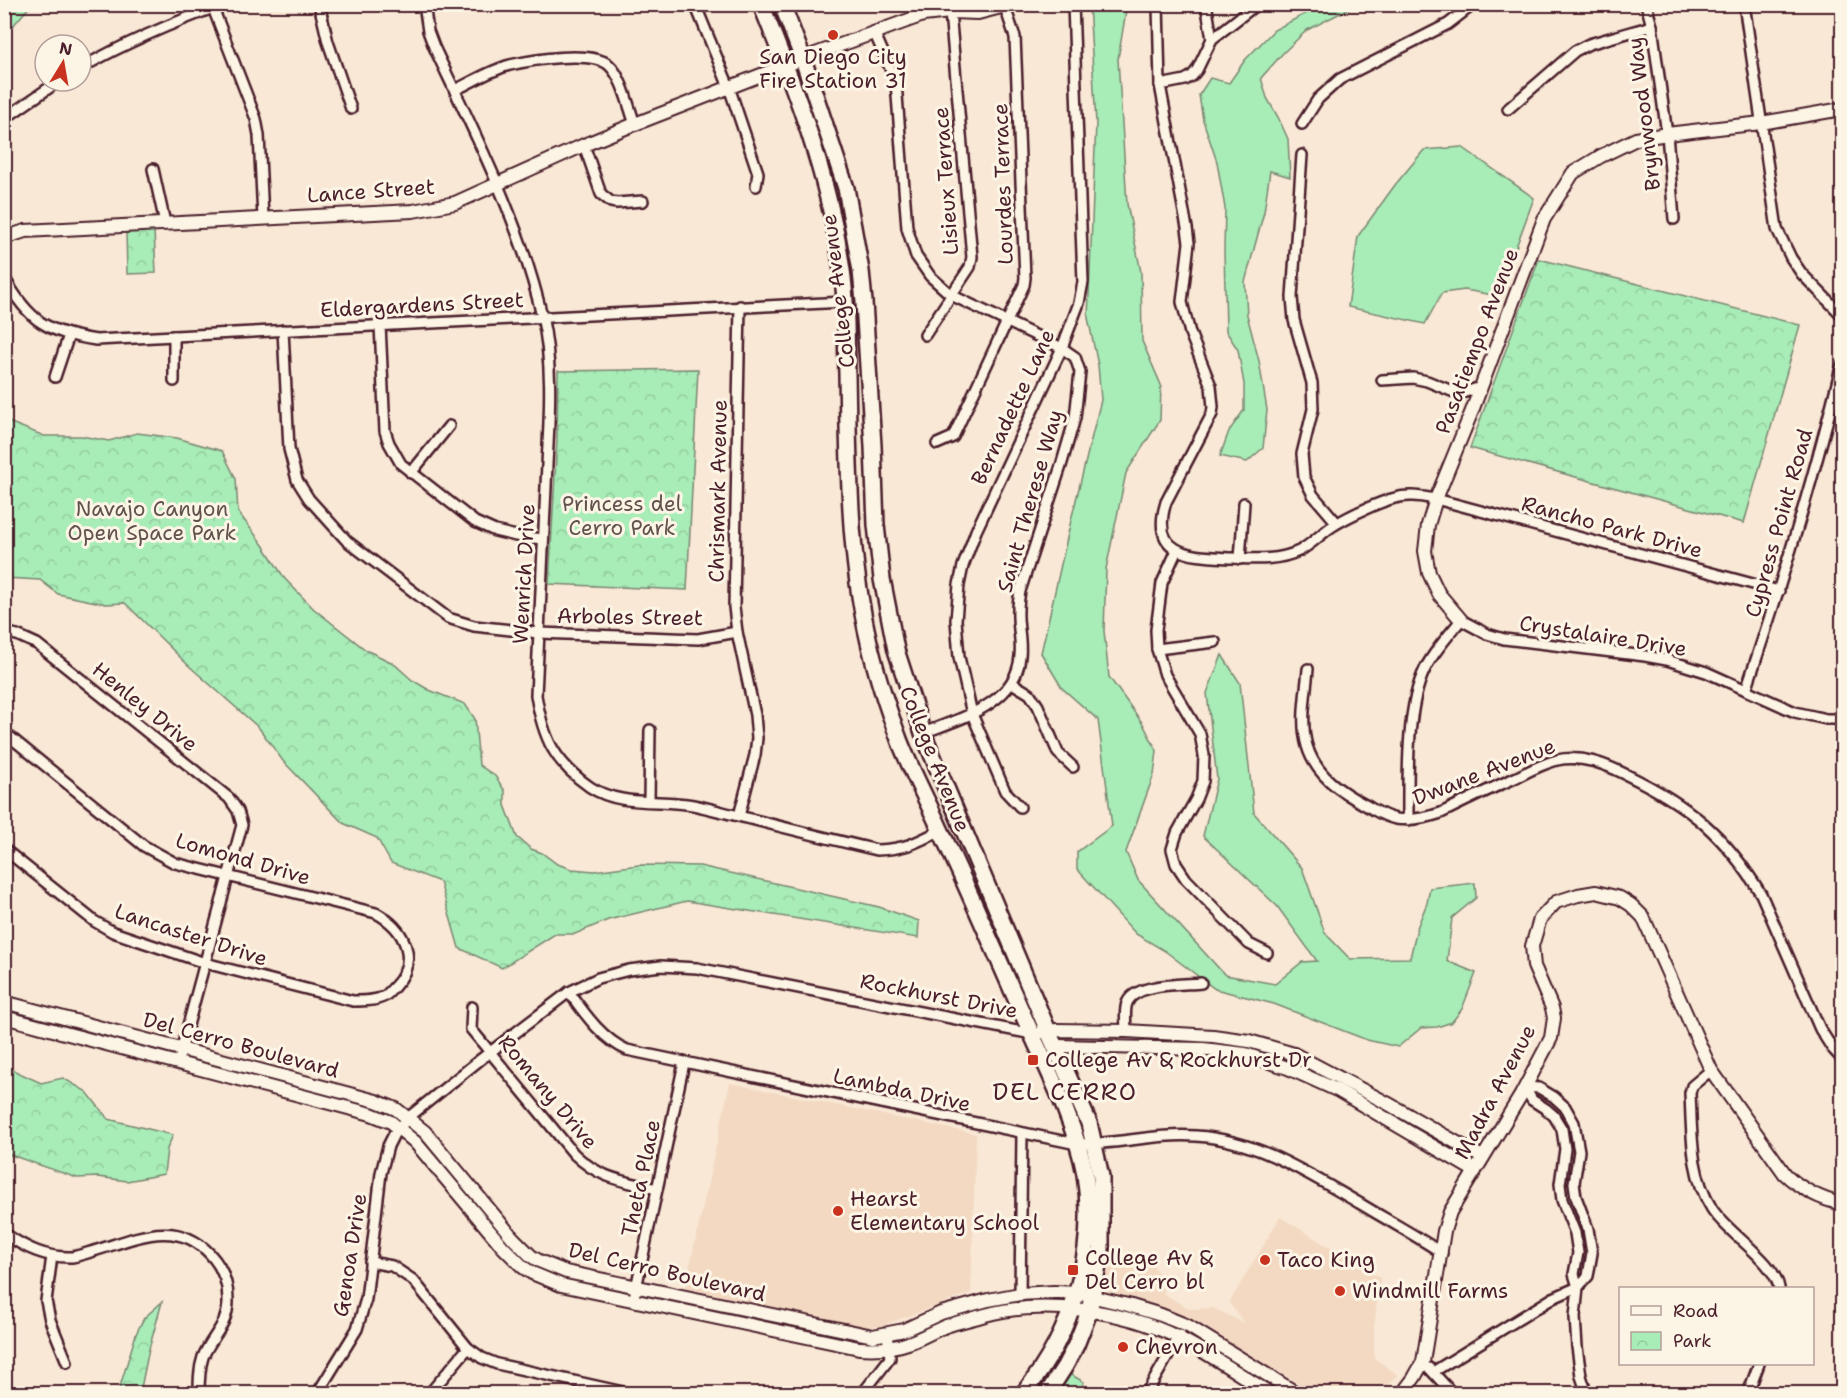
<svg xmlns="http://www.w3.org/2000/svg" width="1847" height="1398" viewBox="0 0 1847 1398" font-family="'Shantell Sans',sans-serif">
	<defs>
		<pattern id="park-crowns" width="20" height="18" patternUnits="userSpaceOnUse" patternTransform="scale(1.5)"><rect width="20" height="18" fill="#a8ecb7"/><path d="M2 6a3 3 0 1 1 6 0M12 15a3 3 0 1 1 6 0" fill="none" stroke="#92ca9e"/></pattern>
	</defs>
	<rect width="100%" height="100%" fill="#f8e8d5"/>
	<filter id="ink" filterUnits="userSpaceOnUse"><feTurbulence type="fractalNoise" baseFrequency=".0167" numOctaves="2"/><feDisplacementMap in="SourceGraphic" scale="12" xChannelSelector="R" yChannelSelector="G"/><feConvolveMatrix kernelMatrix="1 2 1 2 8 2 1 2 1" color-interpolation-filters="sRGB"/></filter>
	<g filter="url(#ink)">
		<g fill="#f3d9c2">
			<polygon points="730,1083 976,1134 971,1293 881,1326 865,1327 685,1288"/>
			<polygon points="1280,1217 1380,1278 1374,1327 1374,1358 1398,1375 1381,1393 1314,1393 1187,1317 1149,1303 1108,1291 1104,1286 1110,1255 1139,1258 1154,1267 1165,1282 1164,1294 1190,1309 1213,1308 1244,1323 1229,1303"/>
		</g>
		<g fill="#a8ecb7" stroke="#798671" stroke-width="1.5">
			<polygon points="1089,4 1127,5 1118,59 1127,204 1141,272 1142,341 1161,385 1160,420 1126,473 1106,569 1104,631 1109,677 1143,724 1157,751 1154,774 1126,852 1138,880 1225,975 1275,984 1302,962 1317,961 1277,906 1203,836 1217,779 1207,693 1222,655 1240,683 1254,813 1302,868 1325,933 1350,959 1410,958 1417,928 1427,903 1430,888 1475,883 1476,898 1452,918 1447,961 1476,973 1462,1009 1452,1022 1437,1027 1421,1028 1398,1047 1367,1040 1274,1004 1215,989 1165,951 1136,934 1077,869 1077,852 1112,826 1098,720 1062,688 1041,653 1072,516 1101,400 1098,365 1088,318 1096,123"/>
			<polygon points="1322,5 1356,5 1307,30 1284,52 1261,78 1267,98 1278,117 1288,139 1290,177 1270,171 1264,212 1245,282 1247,315 1259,361 1267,410 1263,448 1247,462 1220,456 1229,431 1244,410 1244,384 1238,350 1226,331 1224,250 1225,208 1217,162 1203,120 1199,95 1210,78 1229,83 1245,60 1274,30"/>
			<polygon points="1462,147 1534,198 1498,296 1465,290 1442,293 1425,324 1348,307 1358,236 1395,185 1424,150"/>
			<polygon points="1070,1374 1084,1382 1081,1393 1055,1394"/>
		</g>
		<g fill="url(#park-crowns)" stroke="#798671" stroke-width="1.5">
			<polygon points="5,4 31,5 5,35 4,5"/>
			<polygon points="126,230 154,230 156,273 127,274"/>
			<polygon points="1539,259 1800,325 1744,523 1470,448"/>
			<polygon points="698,369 687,590 549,584 557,439 558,371"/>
			<polygon points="4,413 6,421 44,436 81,436 109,441 137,433 177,438 222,451 236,479 238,512 263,545 285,579 314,609 366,650 393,663 412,680 429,690 465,704 475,719 479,765 495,776 505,791 505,805 517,837 531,849 542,853 557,864 572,869 594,871 639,865 700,866 879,907 919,921 918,938 687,901 608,920 575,934 555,934 502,968 459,948 440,882 391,863 377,838 343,823 283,761 259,728 188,665 125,603 106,604 81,599 58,594 40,580 5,578"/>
			<polygon points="4,1066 41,1083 63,1078 87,1092 108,1119 173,1135 167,1149 164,1174 127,1181 98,1177 77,1178 5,1153"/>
			<polygon points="162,1302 149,1349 140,1393 118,1393 136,1334 144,1318"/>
		</g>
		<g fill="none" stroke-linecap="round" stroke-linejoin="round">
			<g stroke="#4a1f2b" stroke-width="14">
				<g id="minor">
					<polyline points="319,4 328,42 351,109"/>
					<path d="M424,4L428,31L434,47C475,134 520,221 542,316C555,372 548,431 546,487C542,557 539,626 536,695C543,738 554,762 590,787C620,807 660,799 693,805C713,809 732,815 751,819C793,830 835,840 877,850C905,849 916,843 941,830"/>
					<polyline points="695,4 729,87 758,173 756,186"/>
					<path d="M1158,4L1160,85L1187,228L1189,243L1182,302L1190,333L1211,386L1213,407L1212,414L1166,502C1149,557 1193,556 1232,558C1254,559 1278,561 1299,551C1313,544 1323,531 1336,524C1351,515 1379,502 1395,498C1409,494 1422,497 1436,499L1779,591"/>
					<polyline points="1208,4 1207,9 1212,39"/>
					<polyline points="1646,4 1652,26 1667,134 1674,219"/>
					<polyline points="1744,4 1777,229 1791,258 1802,274 1842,315"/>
					<polyline points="213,8 256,119 259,135 263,218"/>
					<path d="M874,32L896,82L907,228L916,256L930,276L951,295L1062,348L1075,357L1080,372L1075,418L1061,466L1020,591C1019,597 1018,603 1018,610C1017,625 1022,641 1020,656C1017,704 959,719 923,733"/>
					<path d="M81,68C127,42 174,22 224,4"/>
					<polyline points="1160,85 1185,80 1192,76 1197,70 1212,39 1257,4"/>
					<path d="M455,90C472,82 491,70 510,65C532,60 591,50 609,65C622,76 629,108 635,124"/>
					<polyline points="1508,109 1575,51 1589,44 1652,26"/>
					<polyline points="4,119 59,81"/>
					<polyline points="1302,124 1318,99 1340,79 1448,24 1474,4"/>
					<polyline points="584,145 601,194 611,202 617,203 643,201"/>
					<polyline points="1302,155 1292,297 1294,320 1312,383 1313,409 1302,454 1304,477 1313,495 1337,523"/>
					<polyline points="153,169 165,223"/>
					<path d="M4,277C29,322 47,332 96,340L845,302"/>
					<polyline points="380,325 385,431 389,443 401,464 475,522 495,531 516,536 543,539"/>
					<polyline points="283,330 289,449 297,480 309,499 347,541 448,618 474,626 539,633 698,639 737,632"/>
					<polyline points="925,335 970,267 972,257 950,12"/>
					<polyline points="174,336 174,381"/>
					<polyline points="55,377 69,335"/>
					<polyline points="1382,380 1413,378 1427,381 1459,394 1481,387"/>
					<polyline points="937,444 953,437 1024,285 1025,278 1015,37 1005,7"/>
					<polyline points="411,473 449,426"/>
					<polyline points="1177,550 1162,583 1156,630 1157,649 1165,675 1200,734 1204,755 1203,781 1196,799 1177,833 1172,849 1176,864 1186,879 1249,944 1267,953"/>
					<polyline points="1240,559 1244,503"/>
					<polyline points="4,632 17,635 37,644 229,798 238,811 242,825 180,1055"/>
					<polyline points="1157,649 1215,642"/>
					<path d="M1308,669C1306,694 1300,722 1307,746C1316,776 1341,792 1367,806C1376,811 1385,817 1396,819C1412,821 1426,818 1441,813C1465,801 1490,789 1515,778C1529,771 1542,764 1557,760C1582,755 1605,764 1627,775C1689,805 1725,835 1761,894L1820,1029L1832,1048L1842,1059"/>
					<polyline points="1012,683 1030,694 1038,706 1058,753 1073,767"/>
					<path d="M1746,690C1781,585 1814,479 1840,371L1842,366"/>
					<path d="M4,732L144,846L175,863L376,913C404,928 420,959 395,986C392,989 389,993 385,996C376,1001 364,1001 353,1001L205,963L113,932L94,921L4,849"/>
					<polyline points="649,801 650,730"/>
					<polyline points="1020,807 1005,791 972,714 959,657 956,620 959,585 963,566 976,531 1062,348 1079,303 1083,282 1073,4"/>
					<polyline points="739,816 755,755 757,738 755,715 737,632 734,607 740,306"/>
					<path d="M1408,820C1408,776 1406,707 1425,669C1434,651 1449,635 1461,620L1487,634L1504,639L1645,656L1667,660L1706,672L1795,712L1826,719H1842"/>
					<path d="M569,992C585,1014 602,1039 627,1050L1077,1144C1117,1145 1156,1133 1196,1136C1258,1140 1307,1173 1359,1203C1387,1220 1415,1235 1442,1253"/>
					<path d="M472,1007L471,1029L574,1154C600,1179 623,1181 657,1189"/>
					<path d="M1126,1031C1126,1023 1124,1011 1127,1003C1135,983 1182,985 1201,983"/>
					<path d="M1711,1070L1692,1086L1690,1093C1692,1133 1690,1174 1712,1209C1728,1234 1775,1261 1779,1288"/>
					<polyline points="1525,1087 1532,1100 1546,1109 1554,1116 1562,1129 1563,1136 1565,1149 1560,1184 1562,1200 1575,1233 1578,1253 1574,1274 1578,1287 1575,1317 1577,1347 1581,1376 1587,1394"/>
					<path d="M4,1233C25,1248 46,1258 72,1257C79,1256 87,1253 94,1251C134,1239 176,1217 210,1254C221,1266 228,1281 228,1299C229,1325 212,1335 203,1357C199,1369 199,1381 199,1394"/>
					<polyline points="52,1256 46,1301 50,1320 67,1362"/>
					<polyline points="370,1262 392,1266 413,1280 468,1348 482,1358 497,1364 632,1394"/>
					<polyline points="635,1293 684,1063"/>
					<polyline points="1020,1294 1022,1133"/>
					<polyline points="1429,1368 1453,1394"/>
					<polyline points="1433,1372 1553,1298 1578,1287 1588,1276 1592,1253 1588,1229 1576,1197 1574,1183 1579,1151 1574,1123 1565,1107 1554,1097 1539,1088 1525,1087"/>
					<polyline points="317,1394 357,1329 366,1299 381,1173 388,1146 394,1134 409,1117 481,1059 569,992 598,978 629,970 661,966 697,968 1032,1034"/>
					<polyline points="429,1394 468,1348"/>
					<polyline points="862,1394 890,1358 887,1334"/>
					<polyline points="1146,1394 1180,1335"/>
					<polyline points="1750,1394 1750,1388 1759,1364"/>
				</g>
			</g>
			<g stroke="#4a1f2b" stroke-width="16">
				<g id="tertiary">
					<polyline points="4,238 25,231 413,211 455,203 584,145 635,124 810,56 923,15 950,12 978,13 1013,4"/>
					<polyline points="1461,620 1439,594 1429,573 1425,551 1428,525 1436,499 1472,411 1544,219 1573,173 1601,156 1636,139 1667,134 1761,123 1842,109"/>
					<polyline points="4,1002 376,1101 396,1109 425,1132 513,1238 531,1256 539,1261 566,1272 873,1336 904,1330 941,1313 988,1300 1020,1294 1054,1292 1077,1293 1128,1305 1161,1315 1188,1326 1298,1394"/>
					<path d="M4,1017L371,1114L391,1122L415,1142L503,1247L523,1267L532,1273L561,1285L859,1348C875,1349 892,1349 908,1343C921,1339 933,1331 946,1326C958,1322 972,1319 985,1315C1043,1299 1123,1310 1177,1337C1209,1353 1240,1375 1271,1394"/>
					<polyline points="1042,1032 1057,1030 1126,1031 1213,1036 1249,1041 1294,1054 1387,1103 1482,1157"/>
					<polyline points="1055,1046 1203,1049 1245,1054 1288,1068 1339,1091 1475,1171"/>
					<path d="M1402,1394L1414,1378L1423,1362L1444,1231L1450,1212L1521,1095L1551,1038L1554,1018L1552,1008L1534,966L1532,946L1540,919L1556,902L1578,895L1596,892L1620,898L1631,905L1643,917L1711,1070L1785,1174C1802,1190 1820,1199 1842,1204"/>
				</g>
			</g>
			<g stroke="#4a1f2b" stroke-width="20">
				<g id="primary">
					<path d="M761,4C795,88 828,174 841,264C847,300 846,337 847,374C849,469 848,565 873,658C880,686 890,715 900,742C912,772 927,800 940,829C969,891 996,954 1024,1017C1045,1064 1076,1124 1085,1174C1097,1252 1073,1333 1023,1394"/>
					<polyline points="782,4 803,59 846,188 861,271 864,302 873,446 876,525 882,579 896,650 923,733 1048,1031 1089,1123 1101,1177 1101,1250 1089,1312 1076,1345 1065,1366 1047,1394"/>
				</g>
			</g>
			<use href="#minor" stroke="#fcf5e5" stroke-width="9"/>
			<use href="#tertiary" stroke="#fcf5e5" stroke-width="12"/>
			<use href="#primary" stroke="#fcf5e5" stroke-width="15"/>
		</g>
	</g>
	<g fill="#c8321e" stroke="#fcf5e5" stroke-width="2">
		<circle cx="833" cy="35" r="6"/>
		<rect x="1027" y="1054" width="12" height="12" rx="3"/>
		<circle cx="838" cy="1211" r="6"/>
		<circle cx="1265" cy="1260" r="6"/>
		<rect x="1067" y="1264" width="12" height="12" rx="3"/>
		<circle cx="1340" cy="1291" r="6"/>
		<circle cx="1123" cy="1347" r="6"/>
	</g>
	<g text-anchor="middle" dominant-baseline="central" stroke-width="6" stroke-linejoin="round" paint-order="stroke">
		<g font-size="21" fill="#4a1f2b" stroke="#fcf5e5" text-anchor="start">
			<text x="833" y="57" text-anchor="middle">San Diego City<tspan x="833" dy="24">Fire Station 31</tspan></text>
			<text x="1045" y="1060">College Av &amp; Rockhurst Dr</text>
			<text x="850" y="1199">Hearst<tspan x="850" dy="24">Elementary School</tspan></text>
			<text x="1085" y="1258">College Av &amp;<tspan x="1085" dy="24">Del Cerro bl</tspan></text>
			<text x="1277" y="1260">Taco King</text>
			<text x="1352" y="1291">Windmill Farms</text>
			<text x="1135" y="1347">Chevron</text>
		</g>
		<g font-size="21" fill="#4a1f2b" stroke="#fcf5e5">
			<text transform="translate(1644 114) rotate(-97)">Brynwood Way</text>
			<text transform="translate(946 181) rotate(-94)">Lisieux Terrace</text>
			<text transform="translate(1003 184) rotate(-92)">Lourdes Terrace</text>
			<text transform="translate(371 191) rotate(-4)">Lance Street</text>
			<text transform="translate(838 291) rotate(-97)">College Avenue</text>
			<text transform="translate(422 305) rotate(-3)">Eldergardens Street</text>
			<text transform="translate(1477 341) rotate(-69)">Pasatiempo Avenue</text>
			<text transform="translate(1013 407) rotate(-65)">Bernadette Lane</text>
			<text transform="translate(718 491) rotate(-89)">Chrismark Avenue</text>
			<text transform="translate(1030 501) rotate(-74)">Saint Therese Way</text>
			<text transform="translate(1779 523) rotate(-74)">Cypress Point Road</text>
			<text transform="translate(1612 527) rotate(15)">Rancho Park Drive</text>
			<text transform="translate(524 574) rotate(-87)">Wenrich Drive</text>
			<text transform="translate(630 617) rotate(1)">Arboles Street</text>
			<text transform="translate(1603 636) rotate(9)">Crystalaire Drive</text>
			<text transform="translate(145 707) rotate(39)">Henley Drive</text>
			<text transform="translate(935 759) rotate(68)">College Avenue</text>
			<text transform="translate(1484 772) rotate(-21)">Dwane Avenue</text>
			<text transform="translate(243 859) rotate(16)">Lomond Drive</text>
			<text transform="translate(191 935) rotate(18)">Lancaster Drive</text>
			<text transform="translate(939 996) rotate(11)">Rockhurst Drive</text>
			<text transform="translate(241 1045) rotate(15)">Del Cerro Boulevard</text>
			<text transform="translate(902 1090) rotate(12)">Lambda Drive</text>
			<text transform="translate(548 1092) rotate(50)">Romany Drive</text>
			<text transform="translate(1495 1092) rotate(-62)">Madra Avenue</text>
			<text transform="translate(641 1178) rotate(-78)">Theta Place</text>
			<text transform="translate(350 1255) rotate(-81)">Genoa Drive</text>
			<text transform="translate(667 1272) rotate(13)">Del Cerro Boulevard</text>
		</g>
		<g font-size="21" fill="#62524e" stroke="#fcf5e5">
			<text x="622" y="504">Princess del<tspan x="622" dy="24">Cerro Park</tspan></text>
			<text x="152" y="509">Navajo Canyon<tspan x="152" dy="24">Open Space Park</tspan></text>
		</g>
		<g font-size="24" letter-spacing="1.5" fill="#4a1f2b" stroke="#fcf5e5">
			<text x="1065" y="1092">DEL CERRO</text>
		</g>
	</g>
	<rect width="1847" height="1398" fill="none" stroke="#fcf5e5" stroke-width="24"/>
	<rect x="12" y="12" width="1823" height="1374" fill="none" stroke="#4a1f2b" stroke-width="2" filter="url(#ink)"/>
	<rect x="1619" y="1287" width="195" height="78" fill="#fcf5e5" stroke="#b59f9b" stroke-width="1.5"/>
	<rect x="1631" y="1306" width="30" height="9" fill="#fcf5e5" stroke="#b59f9b" stroke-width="1.5"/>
	<text x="1673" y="1317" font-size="18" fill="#4a1f2b">Road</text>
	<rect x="1631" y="1332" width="30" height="18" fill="url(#park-crowns)" stroke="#b59f9b" stroke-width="1.5"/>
	<text x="1673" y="1347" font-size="18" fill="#4a1f2b">Park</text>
	<g transform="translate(63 63) rotate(11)"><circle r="28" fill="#fcf5e5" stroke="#b59f9b" stroke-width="1.5"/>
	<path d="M0-4.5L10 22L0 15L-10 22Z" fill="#c8321e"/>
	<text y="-9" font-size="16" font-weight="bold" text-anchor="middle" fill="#4a1f2b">N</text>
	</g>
</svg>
